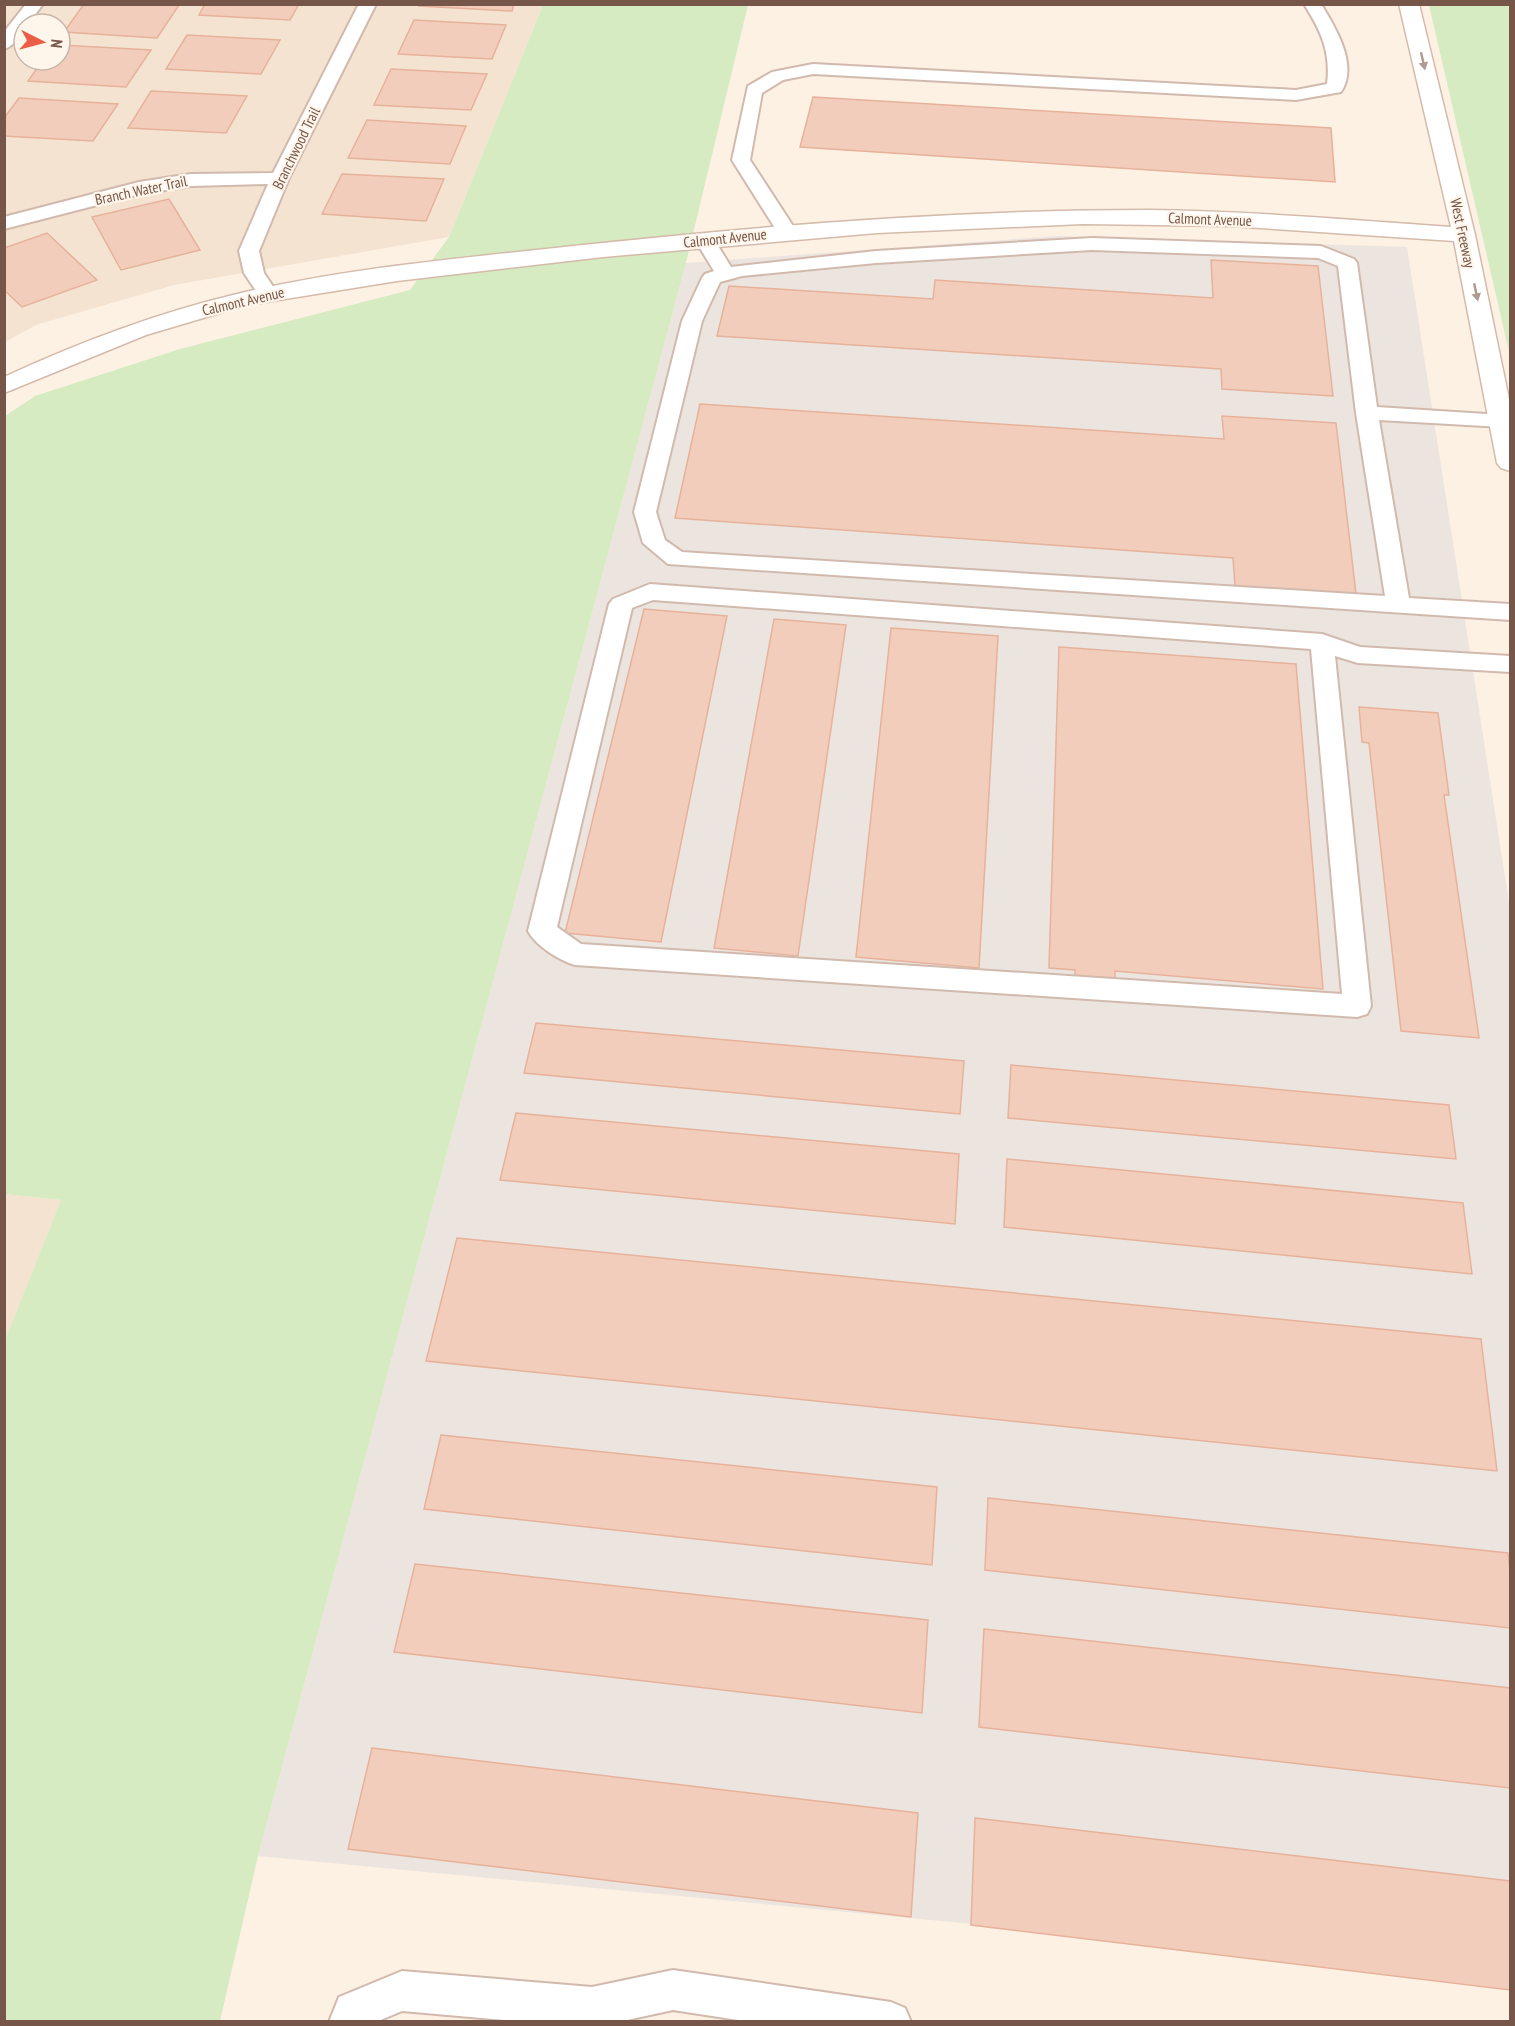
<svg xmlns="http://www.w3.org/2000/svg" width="1515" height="2026" viewBox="0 0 1515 2026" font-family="'PT Sans Narrow',sans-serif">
	<rect width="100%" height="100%" fill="#fdf1e4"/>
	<g fill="#f5e3d2" fill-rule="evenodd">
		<path d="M5,5H543L449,237L174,285L36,325L5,342ZM24,24H60V60H24Z"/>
		<polygon points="5,1194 61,1200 5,1343"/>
	</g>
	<polygon fill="#ece4df" points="1058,236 1407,247 1510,909 1510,1975 258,1856 686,263"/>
	<g fill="#d6ebc2">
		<polygon points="543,5 748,5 686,263 258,1856 220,2021 5,2021 4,1343 61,1200 5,1194 5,416 35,396 180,349 410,290 449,237"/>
		<polygon points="1429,5 1508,5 1510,13 1510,356"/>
	</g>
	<g fill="#f3cdbb" stroke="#e6b29b" stroke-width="1.5">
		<polygon points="84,4 178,4 179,5 157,38 64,32"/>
		<polygon points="205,4 299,4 290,20 199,15"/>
		<polygon points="420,4 514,4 512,11 419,6"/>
		<polygon points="414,20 506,25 492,59 398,54"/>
		<polygon points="187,35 280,40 261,74 166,69"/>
		<polygon points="60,45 151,50 126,87 28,81 43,60 60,60"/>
		<polygon points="391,69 487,74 471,110 374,105"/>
		<polygon points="151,91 247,96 226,133 128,128"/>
		<polygon points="813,97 1331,128 1335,182 800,147"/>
		<polygon points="19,98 118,104 93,141 4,136 4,118"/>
		<polygon points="367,120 466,126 450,164 348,158"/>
		<polygon points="342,174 444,179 426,221 322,214"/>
		<polygon points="169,199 200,250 121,270 92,217"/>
		<polygon points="47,233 97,280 22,307 4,290 4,248"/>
		<polygon points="1211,260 1318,266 1333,396 1222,389 1221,369 717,336 729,286 933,299 935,280 1213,298"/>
		<polygon points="700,404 1224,439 1222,416 1336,423 1356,594 1235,586 1233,558 675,518"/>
		<polygon points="644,609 727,616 661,942 565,933"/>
		<polygon points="774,619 846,625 798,956 714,948"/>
		<polygon points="891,628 998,636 979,968 856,957"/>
		<polygon points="1059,647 1296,664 1323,989 1115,971 1115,985 1075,981 1075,970 1049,968"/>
		<polygon points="1359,707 1438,713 1449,795 1444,795 1479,1038 1401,1031 1369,743 1362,742"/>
		<polygon points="536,1023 964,1061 960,1114 524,1073"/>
		<polygon points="1011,1065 1449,1105 1456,1159 1008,1118"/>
		<polygon points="516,1113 959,1154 955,1224 500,1180"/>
		<polygon points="1007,1159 1463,1203 1472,1274 1004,1227"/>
		<polygon points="457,1238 1481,1339 1497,1471 426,1361"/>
		<polygon points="441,1435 937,1487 932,1565 424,1509"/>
		<polygon points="988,1498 1508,1553 1510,1573 1510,1628 985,1570"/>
		<polygon points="415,1564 928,1620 922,1713 394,1652"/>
		<polygon points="984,1629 1510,1688 1510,1788 979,1727"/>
		<polygon points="372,1748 918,1813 911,1917 348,1849"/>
		<polygon points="975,1818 1510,1881 1510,1990 971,1925"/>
	</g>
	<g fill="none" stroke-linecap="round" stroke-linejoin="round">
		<g stroke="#d1baad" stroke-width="4">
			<g id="lane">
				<path d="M26,4H43L28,24H24C24,33 13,47 4,49V32Z"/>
				<polygon points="359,4 376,4 289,178 259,251 264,273 278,294 275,298 261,298 244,273 239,251 268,184 191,186 140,194 4,229 4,217 139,182 191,174 273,173"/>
				<path d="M1304,4H1321C1335,27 1359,65 1341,92L1296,100L813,74L783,80L762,93L750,160L797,232L794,236H780L732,160L748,86L772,72L813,64L1296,90L1327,84C1331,52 1321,31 1304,4Z"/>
				<path d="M705,234L712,236L731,267L876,251L1092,238L1321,246L1354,259L1357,263L1377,407L1502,415L1510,418V426L1502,427L1379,420L1409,598L1510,604V620L668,564L643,543L634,512L682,321L702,278L705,274L714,271L695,240L698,236ZM1092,250L1318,258L1338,266L1356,413L1385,596L682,552L665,540L656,512L702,321L720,282L742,276L876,263Z"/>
				<path d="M650,584L1322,634L1360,647L1510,656V672L1358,663L1335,656L1371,1006L1367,1014L1357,1017L575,965C559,960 536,946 528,931L609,604L613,599ZM653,600L1311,649L1342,994L581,944L557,927L632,608Z"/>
				<polygon points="673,1970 891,2002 905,2008 911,2022 751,2022 673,2010 618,2022 527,2022 402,2011 376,2022 329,2022 339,1997 402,1971 592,1987"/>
			</g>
		</g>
		<g stroke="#d4baaa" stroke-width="3">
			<path id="secondary" d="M1399,4H1419L1475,235L1510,404V471L1501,468L1497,463L1454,241L1230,226L1083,224L877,233L603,257L397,281L247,305L146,335L4,393V377C78,343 154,314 233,295C347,267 467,258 583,245C771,225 960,210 1149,210C1250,211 1351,220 1451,227Z"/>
		</g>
		<use href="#lane" fill="#fff" fill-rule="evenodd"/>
		<use href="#secondary" fill="#fff" fill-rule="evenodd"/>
	</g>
	<defs><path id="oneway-solid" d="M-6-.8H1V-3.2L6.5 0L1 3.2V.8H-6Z" transform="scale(1.5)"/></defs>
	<g fill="#ad9a92">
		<use href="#oneway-solid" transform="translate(1423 61) rotate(77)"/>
		<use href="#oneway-solid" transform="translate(1476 292) rotate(78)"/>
	</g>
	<g text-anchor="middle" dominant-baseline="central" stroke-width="4.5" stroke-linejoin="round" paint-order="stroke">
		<g font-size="15" fill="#765649" stroke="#fff6eb">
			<text transform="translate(296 148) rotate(-64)">Branchwood Trail</text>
			<text transform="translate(141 190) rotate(-12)">Branch Water Trail</text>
			<text transform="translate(1210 219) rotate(2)">Calmont Avenue</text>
			<text transform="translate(1463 233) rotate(78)">West Freeway</text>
			<text transform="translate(725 238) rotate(-6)">Calmont Avenue</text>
			<text transform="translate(243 301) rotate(-13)">Calmont Avenue</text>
		</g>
	</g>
	<rect width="1515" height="2026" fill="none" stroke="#765649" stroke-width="12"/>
	<g transform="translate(42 42) rotate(96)"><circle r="28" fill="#fff6eb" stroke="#c8b6aa" stroke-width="1.5"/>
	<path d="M0-4.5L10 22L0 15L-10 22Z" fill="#eb5e45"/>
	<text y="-9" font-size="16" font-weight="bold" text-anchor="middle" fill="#765649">N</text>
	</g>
</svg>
